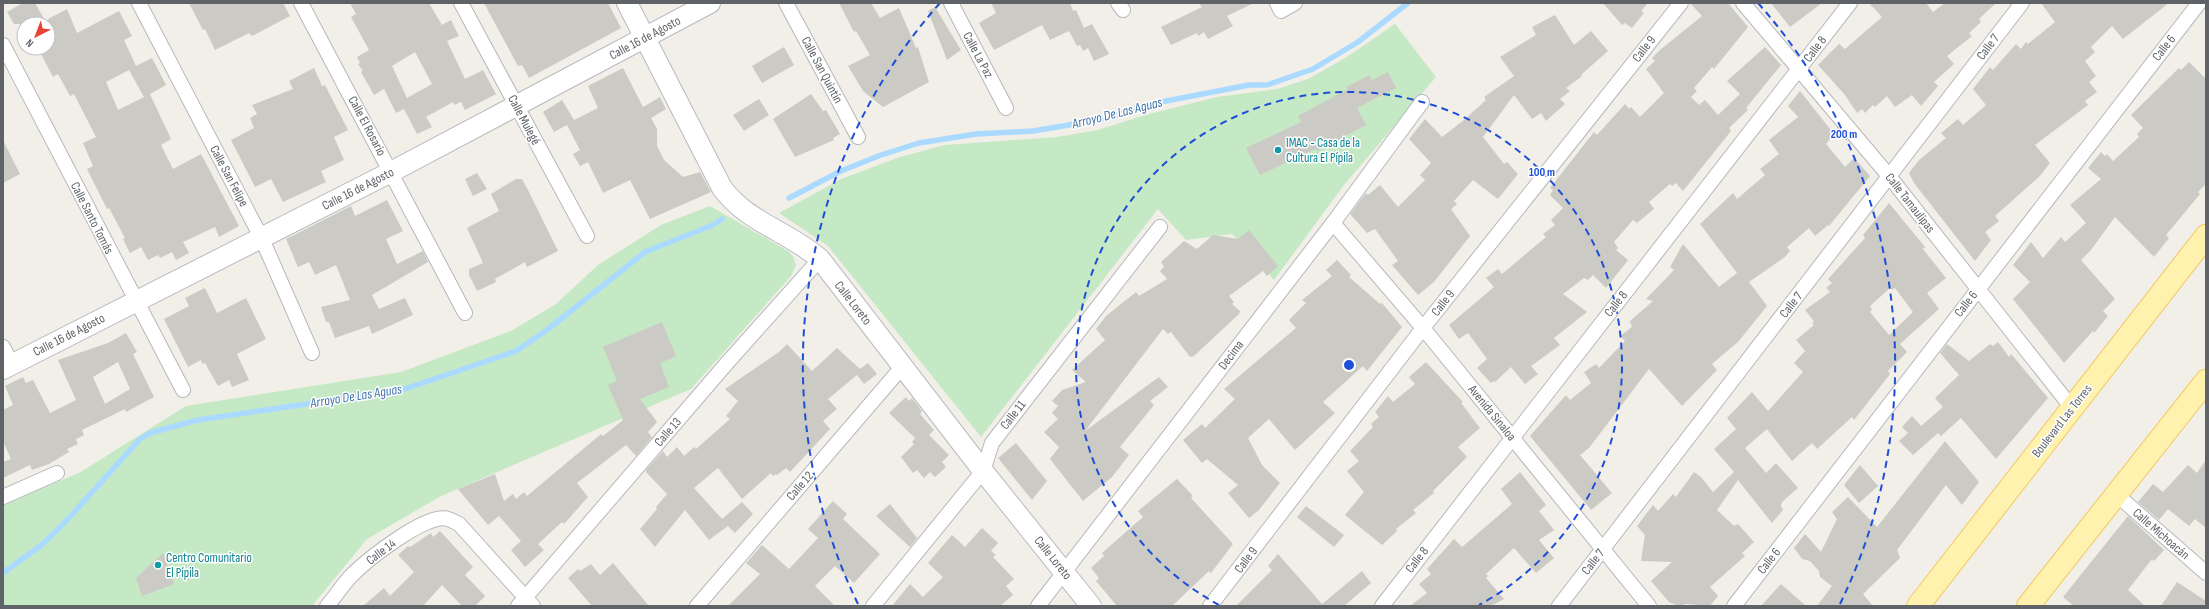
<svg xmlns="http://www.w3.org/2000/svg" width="2209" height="609" viewBox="0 0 2209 609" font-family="'Sofia Sans Condensed',sans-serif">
	<rect width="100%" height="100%" fill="#f1efe8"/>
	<g fill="#c5e8c5">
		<polygon points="1395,24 1436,77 1344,185 1274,280 1232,234 1186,240 1158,209 981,437 828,246 779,213 841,179 900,157 945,145 1057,137 1098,130 1145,115 1217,97 1277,89 1308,79 1347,57"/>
		<polygon points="710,206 788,251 793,256 796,265 791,276 691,389 441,496 367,539 312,606 3,606 3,504 79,473 186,406 401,372 511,331 556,304 598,265 661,225"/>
	</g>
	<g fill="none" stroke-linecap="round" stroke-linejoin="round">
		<g stroke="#aadaff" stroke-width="5.5">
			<polyline points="789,198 841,171 881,155 919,143 976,134 1033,131 1099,120 1161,102 1249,85 1267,85 1313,69 1358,42 1408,3"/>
			<polyline points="3,573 44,543 67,520 140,439 150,433 198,420 402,390 516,351 547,330 645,252 713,225 722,219"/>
		</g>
	</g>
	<g fill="#cccac5" fill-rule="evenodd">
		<polygon points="23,3 35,3 47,24 14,24 7,12"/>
		<polygon points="189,3 283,3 290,16 252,36 249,33 215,50 205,29 203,30"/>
		<path d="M350,3H429L442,25L451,20L459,36L447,41L465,79L483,70L496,94L465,110L461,102L454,105L453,102L426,117L432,127L417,134L404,109L396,113L384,89L374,95L361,72L363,71L358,64L360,63L357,57L369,50L351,17L356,14ZM415,52L432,84L407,98L392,66Z"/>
		<polygon points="484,3 608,3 621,28 529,78 522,65 518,66"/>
		<polygon points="839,3 871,3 880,18 899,8 916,48 918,47 929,82 883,107 863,91 848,66 870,55 856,31 854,32"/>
		<polygon points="991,3 1070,3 1073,11 1076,10 1084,28 1092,24 1109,54 1094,61 1088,48 1083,51 1080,45 1077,46 1069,31 1050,40 1042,25 994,50 979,23 996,13"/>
		<polygon points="1199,3 1254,3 1227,16 1233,26 1208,39 1204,32 1198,36 1197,33 1171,45 1161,27 1202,7"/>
		<polygon points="1603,3 1648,3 1641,11 1644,13 1632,28 1625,23 1622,25"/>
		<polygon points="1690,3 1728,3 1748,27 1714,69 1712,67 1694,88 1697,91 1691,97 1699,105 1705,100 1718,115 1740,94 1727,81 1765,47 1781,65 1746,108 1748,110 1729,128 1731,131 1683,191 1676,183 1672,186 1670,184 1649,202 1654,209 1637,223 1633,220 1614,242 1618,248 1616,250 1628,260 1606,288 1593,275 1588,280 1584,278 1563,294 1587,312 1554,338 1560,345 1531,366 1538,374 1525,384 1511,367 1495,382 1494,381 1491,383 1477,368 1487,359 1468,333 1459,339 1449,325 1494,287 1486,278 1498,269 1502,274 1546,237 1543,234 1555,225 1551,220 1563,208 1550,195 1553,190 1550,188 1594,132 1597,135 1625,104 1629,109 1631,107 1640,117 1664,93 1646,69 1655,61 1652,58 1660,50 1702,16"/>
		<polygon points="1771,3 1822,3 1790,27"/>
		<polygon points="1869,3 1926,3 1933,12 1945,3 1996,3 1979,19 1981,22 1969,33 1972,36 1947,56 1954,64 1934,82 1938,86 1921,106 1912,95 1895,107 1887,96 1875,107 1873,105 1865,113 1862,109 1857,113 1845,95 1818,65 1839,44 1845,49 1882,17"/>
		<polygon points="2041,3 2169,3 2123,39 2112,26 2091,47 2095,52 2085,61 2096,76 2089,82 2097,92 2085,101 2088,105 2035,145 2050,163 2040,176 1995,216 1999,221 1985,232 1991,240 1975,261 1914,183 1909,173 1919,160 1946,138 1941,133 1958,119 1963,125 1986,105 1973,89 1990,67 1993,70 2016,44 2021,49 2026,42 2028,44 2055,22"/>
		<polygon points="935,7 961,50 947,60 928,11"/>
		<path d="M67,9L77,33L119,11L132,36L124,40L136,66L152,58L166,85L150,94L171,139L161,145L173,169L201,154L239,226L219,237L215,227L183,242L189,253L176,260L172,252L160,258L158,255L148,260L141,247L130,253L123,239L125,238L109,208L107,209L87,169L93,166L83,143L96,137L74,94L70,96L58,74L53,77L41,54L48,50V19ZM129,70L144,97L118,110L106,82Z"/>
		<polygon points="1555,15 1574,45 1591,31 1608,51 1582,74 1581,77 1566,88 1570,91 1560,99 1565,104 1546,121 1541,113 1532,119 1514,95 1483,137 1504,164 1507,162 1518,174 1498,199 1473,180 1454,201 1457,204 1451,209 1470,236 1434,282 1418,295 1392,265 1398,261 1375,229 1367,233 1350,214 1366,193 1368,195 1380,185 1398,207 1425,180 1420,175 1431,163 1409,139 1425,119 1442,137 1464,120 1486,100 1484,97 1514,76 1500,57 1536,35 1532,27"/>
		<polygon points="784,47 794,65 762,83 752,66"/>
		<polygon points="2189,62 2206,79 2206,184 2198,192 2200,194 2166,235 2169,238 2154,257 2115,217 2091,250 2081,260 2115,299 2103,311 2108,316 2094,333 2093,331 2064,363 2013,299 2030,282 2013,265 2031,242 2043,258 2061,237 2065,242 2086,223 2070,205 2101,179 2088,168 2101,152 2105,156 2107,154 2113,161 2139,137 2137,134 2143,128 2131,115 2179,68 2181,70"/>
		<polygon points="314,68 322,86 325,85 348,130 334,137 344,160 321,171 326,182 283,202 271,179 255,187 231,140 254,128 250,118 257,114 252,105 293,89 289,81"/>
		<polygon points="623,68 643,107 660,97 666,109 651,118 657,129 657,146 664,160 683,177 700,172 711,192 650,219 630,180 603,193 588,162 580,166 573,154 580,150 567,125 554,132 543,112 562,100 574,120 598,108 588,86"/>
		<polygon points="1388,72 1396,88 1357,108 1366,125 1317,151 1315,149 1260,175 1246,148 1301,122 1298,116 1348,89 1346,87 1370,75 1372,80"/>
		<polygon points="1800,91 1834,134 1826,144 1845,167 1854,158 1870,176 1829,226 1828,225 1815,236 1809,228 1787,247 1790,251 1785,257 1749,282 1767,306 1738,342 1712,364 1717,370 1682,406 1649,369 1589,448 1580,455 1612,493 1591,510 1530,436 1566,395 1570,400 1591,383 1584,372 1596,364 1599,368 1625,341 1620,336 1632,327 1630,321 1653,301 1646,299 1674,270 1670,267 1683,244 1719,287 1737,273 1700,224 1733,193 1737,199 1765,175 1760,169 1779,154 1769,140 1798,117 1788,106"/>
		<polygon points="811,94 823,111 826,110 840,134 833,138 834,140 795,157 773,119"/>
		<polygon points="759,99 769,115 744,131 733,115"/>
		<polygon points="3,140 20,174 3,183"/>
		<polygon points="477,173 487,189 473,196 465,179"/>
		<polygon points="516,179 522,179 528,190 558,251 527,267 525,262 495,279 496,282 477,291 469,275 469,269 483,263 467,228 499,211 491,194"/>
		<polygon points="387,200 403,231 386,239 397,264 423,251 428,262 372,295 379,309 405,298 413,315 372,334 369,326 335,338 329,322 326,322 321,307 350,300 336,265 315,275 309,262 298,267 286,239 351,206 355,216"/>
		<path d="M1889,203L1925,247L1923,249L1946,278L1927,293L1939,309L1900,344L1907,352L1888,371L1890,374L1854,420L1852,417L1817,449L1812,443L1792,461L1767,429L1745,448L1766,473L1776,463L1798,488L1782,502L1781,506L1783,510L1772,523L1738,480L1717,510L1734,526L1738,524L1754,542L1742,553L1745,556L1710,587L1718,596L1710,606L1686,604L1679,606L1669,602L1651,581L1672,562L1641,561L1645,535L1637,526L1653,505L1658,511L1673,494L1676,497L1694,472L1701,477L1713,492L1734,472L1714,449L1736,429L1727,418L1752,392L1768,411L1803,372L1794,363L1805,351L1796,340L1814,325L1812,324L1814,321L1805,310L1830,292L1826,288L1832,283L1828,279L1865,238L1863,235ZM1890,288L1892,290L1895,288L1913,312L1889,335L1870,312L1872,310L1870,306Z"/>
		<polygon points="1249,230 1278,266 1267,276 1263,271 1229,296 1234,302 1232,304 1240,311 1239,314 1194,356 1190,357 1171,332 1168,334 1163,329 1085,431 1159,377 1168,387 1150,401 1154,405 1120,447 1129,455 1112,477 1083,501 1050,459 1059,447 1044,432 1058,419 1052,413 1058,406 1052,401 1062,390 1086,382 1072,370 1105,340 1096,329 1106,316 1136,292 1139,296 1167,279 1160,271 1164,267 1161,262 1184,241 1197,249 1213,235 1238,239"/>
		<polygon points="1337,260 1351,275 1349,277 1380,304 1382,303 1402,327 1367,371 1363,366 1323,402 1335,413 1295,450 1269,419 1248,438 1262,465 1280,483 1259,510 1249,518 1228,493 1238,485 1207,459 1202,463 1183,440 1202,424 1205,428 1235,399 1224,389 1296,328 1289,320 1306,303 1302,300 1332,276 1326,270"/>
		<polygon points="205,288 217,313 246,298 266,339 237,354 249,380 232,387 229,380 218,386 205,363 202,364 201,360 188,367 164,319 189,306 185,298"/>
		<polygon points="662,322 676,356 660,363 669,387 640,399 657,422 648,432 652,437 636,456 626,445 577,483 588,497 564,524 562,522 538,544 544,550 525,567 511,550 521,541 499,516 488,525 458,489 495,474 504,501 513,494 516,499 524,492 527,496 601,434 603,436 623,420 608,385 617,381 603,347"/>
		<path d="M126,333L137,352L133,354L154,397L126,412L125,409L82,430L84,435L76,439L78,444L67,449L69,452L49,464L32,470L30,465L3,478V462L11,459L3,441V410L13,405L5,386L23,377L26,383L33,380L50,413L76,400L58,360L108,343ZM118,362L130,389L105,404L93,377Z"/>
		<polygon points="1998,342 2009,357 2011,354 2048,398 1996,459 1961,418 1941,436 1938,433 1913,455 1899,441 1908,433 1902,427 1912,416 1921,426 1943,407 1935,398 1959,375 1940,353 1947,344 1969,361 1990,344 1993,346"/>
		<polygon points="787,344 812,371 837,348 860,369 868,363 877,374 864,384 857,375 828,399 837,409 823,421 830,429 790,472 786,468 777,475 776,474 773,476 771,473 742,499 718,468 694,488 722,519 742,502 753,514 735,533 728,526 709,540 685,510 655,547 640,529 657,509 656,507 667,494 646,472 646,470 663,451 667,457 677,447 684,456 694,447 696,449 730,419 726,416 738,401 725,389 779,352"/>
		<polygon points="1426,362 1463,402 1461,403 1480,428 1458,447 1467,457 1433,491 1434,493 1413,510 1416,513 1396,529 1397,531 1382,545 1345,515 1364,492 1347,471 1359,461 1350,451 1373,427 1371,424 1379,417 1375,412 1388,396 1393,402 1415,384 1409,377"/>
		<polygon points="906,397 909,401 912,398 922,411 920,414 934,430 929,435 949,455 942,462 946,467 935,477 930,472 924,478 917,470 913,473 901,457 914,444 912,442 915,438 889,413"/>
		<polygon points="1945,441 1979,482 1962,505 1946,485 1897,550 1900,558 1863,594 1873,606 1817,606 1832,586 1820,577 1819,571 1810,561 1802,559 1794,548 1805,534 1821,552 1837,519 1832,512 1848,497 1877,527"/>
		<polygon points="1016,443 1047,481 1032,500 998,458"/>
		<polygon points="2206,460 2206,528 2195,519 2189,526 2168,509 2159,520 2138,502 2153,484 2163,492 2188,465 2197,473"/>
		<polygon points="1860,465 1878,486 1859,503 1844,485"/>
		<polygon points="1520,472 1546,505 1539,511 1554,530 1539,540 1554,558 1536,573 1514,548 1486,574 1488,576 1486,578 1504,599 1491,606 1410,606 1427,593 1419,584 1431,574 1427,569 1454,539 1462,547 1512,504 1501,489"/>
		<polygon points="1177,479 1193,496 1191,498 1233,544 1211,573 1209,571 1172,606 1117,606 1096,581 1099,578 1091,568 1104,556 1102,553 1143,517 1138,511"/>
		<polygon points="833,501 847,514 843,519 880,554 854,583 835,566 815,586 835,606 728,606 760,574 746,563 762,545 789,569 818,538 808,529"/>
		<polygon points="890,504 917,538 910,547 876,516"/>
		<polygon points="1306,506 1344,535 1334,547 1297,517"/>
		<polygon points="2128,516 2164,550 2154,561 2152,559 2128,590 2145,606 2074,606 2063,597"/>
		<polygon points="982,528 998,543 991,551 996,555 993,557 1014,579 1006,586 1013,595 1000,606 892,606 910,584 923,597 943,577 928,563 952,535 965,547"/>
		<polygon points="440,531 473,567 465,575 485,596 475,606 462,606 442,585 423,606 363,606 384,588 390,596 414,572 398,555 408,546 410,547 431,533 433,537"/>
		<polygon points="163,553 174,584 142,596 136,578"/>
		<polygon points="1278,554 1322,604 1362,571 1371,583 1344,606 1236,606 1272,570 1268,566"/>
		<polygon points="613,563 649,606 592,606 568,578 578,569 580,571 591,564 600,575"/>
		<polygon points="2177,582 2206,601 2206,606 2161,606"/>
		<polygon points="1781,584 1806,606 1761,606"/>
	</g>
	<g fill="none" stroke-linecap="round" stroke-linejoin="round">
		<g stroke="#b5b8bc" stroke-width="16">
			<g id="street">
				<polyline points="139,3 262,239 312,353"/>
				<polyline points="301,3 465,313"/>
				<polyline points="461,3 587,236"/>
				<polyline points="786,3 858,137"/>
				<polyline points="951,3 1006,108"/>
				<polyline points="1118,3 1123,10"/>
				<polyline points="1277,3 1281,11 1295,3"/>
				<polyline points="1743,3 1889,176 2072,408"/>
				<polyline points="3,45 183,390"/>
				<polyline points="1333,223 1423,328 1649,606"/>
				<polyline points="3,347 12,364"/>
				<polyline points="2117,495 2206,573"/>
				<polyline points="3,497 57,473"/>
				<path d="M327,606C336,596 343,584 352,575C367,560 427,512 448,519C452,520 456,523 459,524L533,606"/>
				<polyline points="518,606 727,363 820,259"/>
				<polyline points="697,606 903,366"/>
				<polyline points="873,606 983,471 992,443 1160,227"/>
				<polyline points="1038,606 1333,223 1422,102"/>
				<polyline points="1210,606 1423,328 1681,3"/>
				<polyline points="1382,606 1850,3"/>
				<polyline points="1559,606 2022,3"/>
				<polyline points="1734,606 2199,3"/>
			</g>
		</g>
		<g stroke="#b6babf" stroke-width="22">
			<g id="secondary">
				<path d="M627,3L722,188C748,223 788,231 820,259L983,471L1091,606"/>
				<polyline points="3,369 391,172 710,3"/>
			</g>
		</g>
		<g stroke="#f2c960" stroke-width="24">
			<g id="primary">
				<polyline points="1918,606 2206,236"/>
				<polyline points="2028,606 2206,381"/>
			</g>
		</g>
		<use href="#street" stroke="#fff" stroke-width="14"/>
		<use href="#secondary" stroke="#fff" stroke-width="20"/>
		<use href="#primary" stroke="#fff2af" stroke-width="22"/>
	</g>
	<g fill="none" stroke="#1d4ed8" stroke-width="2" stroke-dasharray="7 5">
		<path d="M1219 605A273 273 0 1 1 1479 605"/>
		<path d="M858 604A546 546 0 0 1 940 3M1758 3A546 546 0 0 1 1840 604"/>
	</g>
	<g fill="#0f9aa8" stroke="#fff" stroke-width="1.5">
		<circle cx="1278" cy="150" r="4"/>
		<circle cx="158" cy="565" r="4"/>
	</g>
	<g text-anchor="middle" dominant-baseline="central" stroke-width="3" stroke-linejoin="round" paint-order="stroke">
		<g font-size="13" fill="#5f6368" stroke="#fff">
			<text transform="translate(645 38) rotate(-28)">Calle 16 de Agosto</text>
			<text transform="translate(1988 47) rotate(-53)">Calle 7</text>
			<text transform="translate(2164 48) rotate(-52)">Calle 6</text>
			<text transform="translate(1644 49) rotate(-52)">Calle 9</text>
			<text transform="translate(1815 49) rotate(-53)">Calle 8</text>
			<text transform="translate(978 55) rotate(62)">Calle La Paz</text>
			<text transform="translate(822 70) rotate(62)">Calle San Quintín</text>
			<text transform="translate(524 120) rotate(62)">Calle Mulegé</text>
			<text transform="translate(367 126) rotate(62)">Calle El Rosario</text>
			<text transform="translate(229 176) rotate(62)">Calle San Felipe</text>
			<text transform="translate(358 189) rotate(-27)">Calle 16 de Agosto</text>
			<text transform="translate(1910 203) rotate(52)">Calle Tamaulipas</text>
			<text transform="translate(92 218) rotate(63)">Calle Santo Tomás</text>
			<text transform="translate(853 303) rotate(52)">Calle Loreto</text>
			<text transform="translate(1443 303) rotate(-52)">Calle 9</text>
			<text transform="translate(1616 304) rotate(-52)">Calle 8</text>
			<text transform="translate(1966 304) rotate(-52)">Calle 6</text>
			<text transform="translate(1791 305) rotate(-52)">Calle 7</text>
			<text transform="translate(69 335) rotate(-27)">Calle 16 de Agosto</text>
			<text transform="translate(1231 355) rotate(-53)">Decima</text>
			<text transform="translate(1492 413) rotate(51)">Avenida Sinaloa</text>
			<text transform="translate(1013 415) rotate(-52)">Calle 11</text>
			<text transform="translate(2062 421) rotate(-52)">Boulevard Las Torres</text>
			<text transform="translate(668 432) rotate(-49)">Calle 13</text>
			<text transform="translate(800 486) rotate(-49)">Calle 12</text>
			<text transform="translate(2161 534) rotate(41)">Calle Michoacán</text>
			<text transform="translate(381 552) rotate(-37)">Calle 14</text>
			<text transform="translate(1053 558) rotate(51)">Calle Loreto</text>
			<text transform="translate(1246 560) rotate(-53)">Calle 9</text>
			<text transform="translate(1417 560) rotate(-52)">Calle 8</text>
			<text transform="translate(1769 561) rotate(-52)">Calle 6</text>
			<text transform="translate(1593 562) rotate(-52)">Calle 7</text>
		</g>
		<g font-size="13" fill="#0d838f" stroke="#fff" text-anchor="start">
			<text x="1286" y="143">IMAC - Casa de la<tspan x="1286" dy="15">Cultura El Pípila</tspan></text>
			<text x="166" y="558">Centro Comunitario<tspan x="166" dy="15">El Pípila</tspan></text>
		</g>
		<g font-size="14" font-style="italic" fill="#4174aa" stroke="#fff">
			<text transform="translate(1117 113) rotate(-14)">Arroyo De Las Aguas</text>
			<text transform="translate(356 396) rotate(-9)">Arroyo De Las Aguas</text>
		</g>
	</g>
	<circle cx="1349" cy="365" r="6" fill="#1d4ed8" stroke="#fff" stroke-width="2"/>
	<g font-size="12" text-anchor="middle" font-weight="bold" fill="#1d4ed8" stroke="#fff" stroke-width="3" stroke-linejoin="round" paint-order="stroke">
		<text x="1844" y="138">200 m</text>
		<text x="1542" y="176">100 m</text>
	</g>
	<rect width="2209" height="609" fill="none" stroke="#5f6368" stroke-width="8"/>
	<g transform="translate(36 36) rotate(222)"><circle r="19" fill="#ffffff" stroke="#bfc1c3"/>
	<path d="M0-3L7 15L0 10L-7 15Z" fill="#ea4335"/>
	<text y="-6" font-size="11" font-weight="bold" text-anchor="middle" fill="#5f6368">N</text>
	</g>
</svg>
